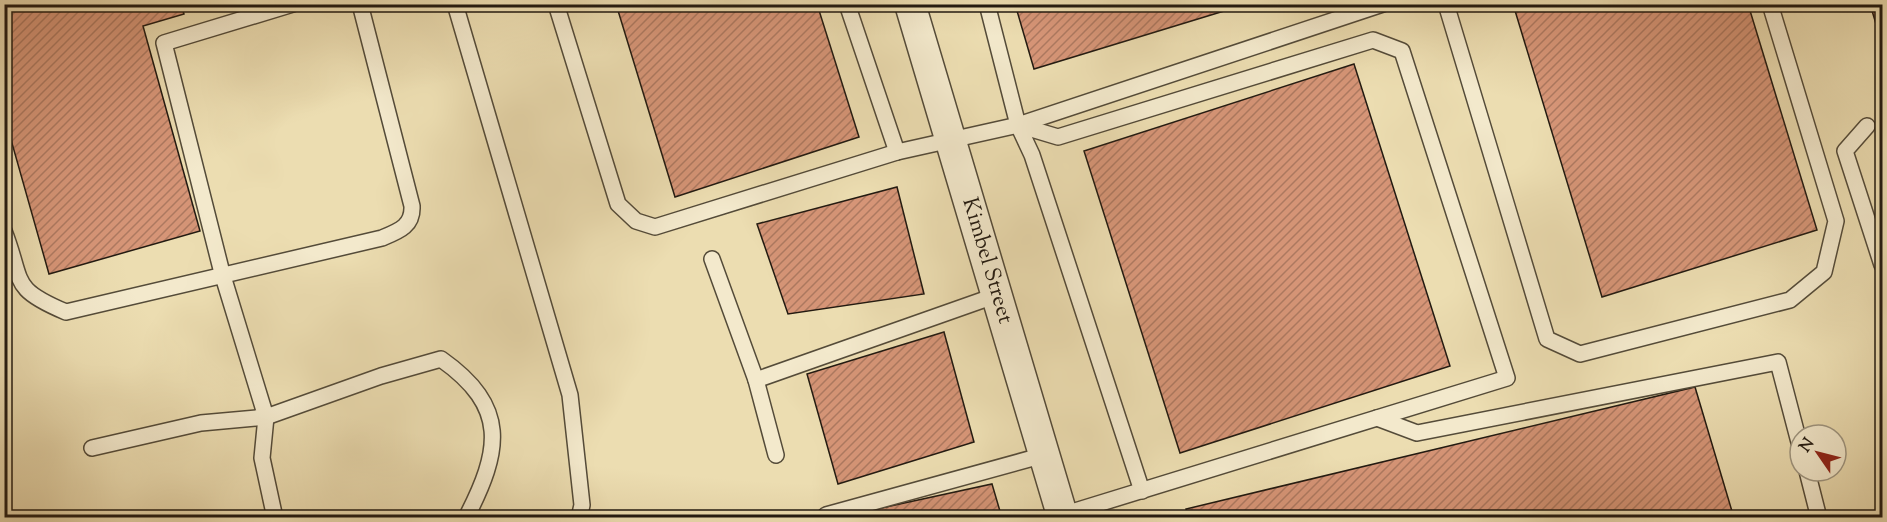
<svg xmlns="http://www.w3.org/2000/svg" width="1887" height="522" viewBox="0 0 1887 522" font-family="'Sorts Mill Goudy',serif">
	<defs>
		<pattern id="building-hatch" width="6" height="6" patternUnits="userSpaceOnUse" patternTransform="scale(1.5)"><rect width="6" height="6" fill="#d69577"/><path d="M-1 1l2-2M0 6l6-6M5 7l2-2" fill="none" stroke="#ad7960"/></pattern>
	</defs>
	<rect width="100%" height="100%" fill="#ecddb1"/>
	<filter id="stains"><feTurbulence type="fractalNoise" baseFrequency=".00333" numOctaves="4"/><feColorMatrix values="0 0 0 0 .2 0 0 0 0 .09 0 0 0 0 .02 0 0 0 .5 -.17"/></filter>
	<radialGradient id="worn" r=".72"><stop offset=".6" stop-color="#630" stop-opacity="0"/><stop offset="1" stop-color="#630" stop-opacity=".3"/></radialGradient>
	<g fill="url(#building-hatch)" stroke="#221a11" stroke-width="1.5">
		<polygon points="4,4 181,4 184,14 143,26 200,231 49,274 4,115"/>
		<polygon points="616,4 817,4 859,137 675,197"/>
		<polygon points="1015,4 1247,4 1034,69"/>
		<polygon points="1513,4 1748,4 1817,230 1602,297"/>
		<polygon points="1870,4 1882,4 1882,44"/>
		<polygon points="1354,64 1450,366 1180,453 1084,151"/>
		<polygon points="897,187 924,294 788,314 757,224"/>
		<polygon points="944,332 974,442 838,484 807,374"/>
		<polygon points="1695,387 1734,518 1189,518 1186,509"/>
		<polygon points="992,484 1002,518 850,518 849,515"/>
	</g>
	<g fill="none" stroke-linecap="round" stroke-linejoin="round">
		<g stroke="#544b39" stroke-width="18">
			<g id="lane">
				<polyline points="455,4 570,395 582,505 579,518"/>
				<polyline points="556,4 618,204 636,221 655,227 897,152 1018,125 1383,4"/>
				<polyline points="847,4 897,152"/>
				<polyline points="987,4 1018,125 1032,155 1142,491"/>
				<polyline points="1446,4 1547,339 1580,354 1790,300 1824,272 1836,221 1770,4"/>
				<polyline points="1018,125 1058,137 1373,40 1402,51 1507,378 1062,515"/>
				<polyline points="1867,126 1845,151 1882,265"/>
				<path d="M4,231C24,282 9,288 66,312L382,238C399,231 413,226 412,206L360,4"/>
				<polyline points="712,259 756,380 997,295"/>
				<polyline points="756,380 776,455"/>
				<polyline points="1377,418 1417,433 1778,362 1800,446"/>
				<path d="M92,448L201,423L266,417L381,376L441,359C509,407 501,450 466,518"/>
				<polyline points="1807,471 1819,518"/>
				<polyline points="275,518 262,458 266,417 222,273 164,43 293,4"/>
				<polyline points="827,518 826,515 1044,455"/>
			</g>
		</g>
		<g stroke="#544b39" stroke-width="33">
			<g id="street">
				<path id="s1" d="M910,4L1063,518"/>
			</g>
		</g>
		<use href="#lane" stroke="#f3e9cc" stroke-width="15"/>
		<use href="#street" stroke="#f3e9cc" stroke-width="30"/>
	</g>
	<g text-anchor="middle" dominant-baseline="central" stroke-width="6" stroke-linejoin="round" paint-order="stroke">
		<g font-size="22" fill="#221a11" stroke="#f3e9cc">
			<text stroke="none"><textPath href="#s1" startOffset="268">Kimbel Street</textPath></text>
		</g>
	</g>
	<rect width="1887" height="522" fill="none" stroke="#ecddb1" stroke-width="24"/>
	<rect x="6" y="6" width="1875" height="510" fill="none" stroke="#221a11" stroke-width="3"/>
	<rect x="12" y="12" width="1863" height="498" fill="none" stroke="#221a11" stroke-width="1.5"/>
	<g transform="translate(1818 453) rotate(305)"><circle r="28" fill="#f3e9cc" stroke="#9f9681" stroke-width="1.5"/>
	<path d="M0-4.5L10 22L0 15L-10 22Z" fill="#8f2418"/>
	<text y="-9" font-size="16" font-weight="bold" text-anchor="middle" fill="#221a11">N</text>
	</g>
	<rect width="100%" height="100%" filter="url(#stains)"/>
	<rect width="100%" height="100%" fill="url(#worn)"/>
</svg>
